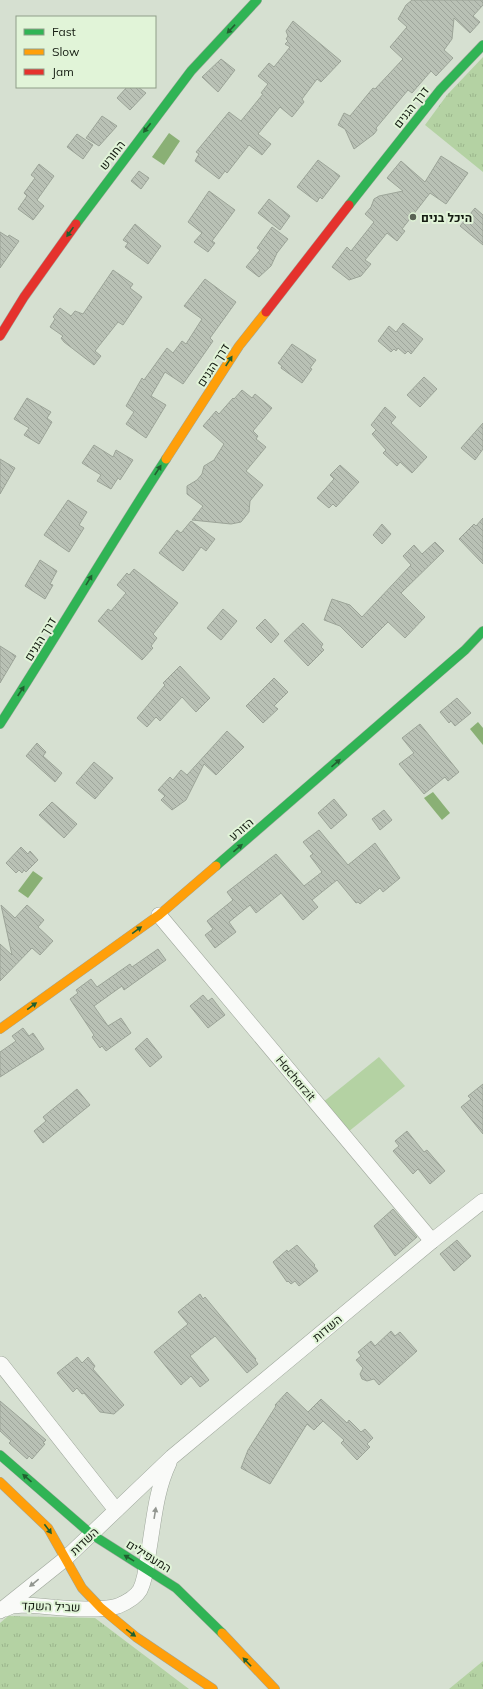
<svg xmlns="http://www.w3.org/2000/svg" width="483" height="1689" viewBox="0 0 483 1689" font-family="Mulish,Heebo,sans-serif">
	<defs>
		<pattern id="grass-tufts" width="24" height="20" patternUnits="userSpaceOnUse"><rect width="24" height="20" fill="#b4d2a3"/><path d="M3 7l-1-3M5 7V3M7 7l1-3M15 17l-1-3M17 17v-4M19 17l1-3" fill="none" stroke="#9ab48b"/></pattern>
		<pattern id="building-back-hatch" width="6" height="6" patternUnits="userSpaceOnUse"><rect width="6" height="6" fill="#b9c1b5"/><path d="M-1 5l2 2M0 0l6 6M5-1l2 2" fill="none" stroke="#9ea59b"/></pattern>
	</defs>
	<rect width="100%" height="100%" fill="#d6e0d1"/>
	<g fill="url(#grass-tufts)">
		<polygon points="483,57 483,172 425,125 447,95"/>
		<polygon points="8,1616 95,1618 189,1689 0,1689 0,1623"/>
		<polygon points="483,1661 483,1689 449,1689"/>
	</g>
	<polygon fill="#b4d2a3" points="379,1057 405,1086 348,1132 322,1103"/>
	<g fill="#8ab075">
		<polygon points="169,133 180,141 164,165 152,157"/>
		<polygon points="478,722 483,728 483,745 470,729"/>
		<polygon points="433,792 450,813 442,820 424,798"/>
		<polygon points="33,871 43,878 28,898 18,891"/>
	</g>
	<g fill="url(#building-back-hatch)" stroke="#9ca498">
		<polygon points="412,0 483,0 483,5 473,16 480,22 470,33 454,18 452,39 444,50 453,58 436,76 431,71 412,93 408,90 376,128 377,130 374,134 354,149 345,129 338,125 344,113 350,116 373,88 375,89 403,59 390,47 407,27 398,19 406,5"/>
		<polygon points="293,21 341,61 321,82 317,79 302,99 304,102 292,117 280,107 258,134 271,144 262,155 249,145 227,173 225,171 219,179 195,161 199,154 196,152 229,112 241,121 263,94 261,93 268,84 258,76 269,63 274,67 290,47 285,44 288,41 286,39 288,36 286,31"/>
		<polygon points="221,59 235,70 218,92 202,77"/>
		<polygon points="127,87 138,87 146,93 130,110 117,98"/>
		<polygon points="102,116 117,126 99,146 86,138"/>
		<polygon points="77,134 93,145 83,159 67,147"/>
		<polygon points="441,156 468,173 446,204 430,193 402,229 405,231 397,241 387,233 365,260 371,264 361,276 349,280 332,267 347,247 351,251 374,222 365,214 371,207 374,199 379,196 403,191 387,178 401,161 425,182"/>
		<polygon points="318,160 340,176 322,199 320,197 317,202 297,187"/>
		<polygon points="39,164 54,176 37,200 44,206 33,220 18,209 27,196 24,193 35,178 31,175"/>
		<polygon points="139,171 149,178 141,189 131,181"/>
		<polygon points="209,191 235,210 212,241 215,243 208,252 194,242 202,233 188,222"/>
		<polygon points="269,199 290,216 280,230 258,213"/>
		<polygon points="475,208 483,215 483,245 460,226"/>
		<polygon points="135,224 161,246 148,264 125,247 128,243 123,240"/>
		<polygon points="272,227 288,239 277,253 271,266 259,277 246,267 260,250 257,248"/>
		<polygon points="0,232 8,237 9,235 19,241 0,268"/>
		<polygon points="113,270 133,284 130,288 142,297 123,325 118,322 95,351 101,356 94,365 64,342 61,338 63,336 50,327 55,319 53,317 60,308 71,316 75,311 83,314"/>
		<polygon points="205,279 236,302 210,338 213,341 183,384 165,372 151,396 166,405 146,438 126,424 134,412 126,406 142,378 144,380 167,348 173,353 182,341 186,344 202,319 184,306"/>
		<polygon points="403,323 423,339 411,354 408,351 405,354 398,348 396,351 394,349 391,352 378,341 389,326 396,332"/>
		<polygon points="292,344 316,360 310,368 312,369 302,383 281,368 282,366 278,363"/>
		<polygon points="424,377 437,389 420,407 407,395"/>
		<polygon points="242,390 252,398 255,394 272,408 253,431 258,436 256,439 266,447 246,471 263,485 250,501 249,512 241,522 231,524 192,520 203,506 187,494 187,486 197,480 202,474 204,466 214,460 224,444 203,426 216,411 219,414 233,398 234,399"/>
		<polygon points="27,398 51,412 47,418 52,422 39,444 24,435 29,428 14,419"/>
		<polygon points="385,407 396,417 391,423 427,457 412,473 400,462 397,466 383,453 386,450 372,434 376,430 371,425"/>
		<polygon points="483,423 483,449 475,460 461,448"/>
		<polygon points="94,445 113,457 116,450 133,460 120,480 118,478 111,489 97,481 101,475 82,463"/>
		<polygon points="0,459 15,468 0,494"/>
		<polygon points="340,465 359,482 336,507 333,504 329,508 317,498 334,479 330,475"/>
		<polygon points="68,500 87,512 79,525 84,528 69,552 44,535"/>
		<polygon points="483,518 483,564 459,539 474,524 476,526"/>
		<polygon points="191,521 215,539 206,551 201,547 183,571 159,553 177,530 181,533"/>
		<polygon points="382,524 391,534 382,544 373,535"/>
		<polygon points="435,542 444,551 401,593 425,617 405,638 388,622 362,648 340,626 324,620 332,599 350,605 362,617 411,565 403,556 414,545 422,554"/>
		<polygon points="40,560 57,571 50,584 53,585 45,599 25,586"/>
		<polygon points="134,569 178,603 153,634 157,638 151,646 153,648 142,660 98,621 108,609 111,611 126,593 117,585 127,573 129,575"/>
		<polygon points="223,609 237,621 221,640 207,628"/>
		<polygon points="265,619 279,634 271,643 256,628"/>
		<polygon points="303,623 323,644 321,647 324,650 308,666 284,641"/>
		<polygon points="0,646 16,656 0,683"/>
		<polygon points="180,666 210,698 196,712 182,697 160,721 156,717 147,727 137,718 165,685 163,683"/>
		<polygon points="274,678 288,692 274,706 278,709 263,723 246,706"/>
		<polygon points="457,698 471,713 455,726 451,721 449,723 440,712"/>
		<polygon points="420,724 459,772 448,781 445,777 424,794 399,764 414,753 402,738"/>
		<polygon points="227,731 244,747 216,775 204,764 186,800 172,810 161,800 165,796 158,790 170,777 173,780 181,770 187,775"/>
		<polygon points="37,743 46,752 43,756 62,773 55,782 26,756"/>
		<polygon points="94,762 113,778 95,799 76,783"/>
		<polygon points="334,799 347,815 331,829 318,813"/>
		<polygon points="52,802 77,824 64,838 39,815"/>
		<polygon points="384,810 392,820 380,830 372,819"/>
		<polygon points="319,830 348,865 375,843 400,878 383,892 380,888 360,904 358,902 356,903 337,880 312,900 318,907 303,920 281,893 256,913 250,905 229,922 236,932 215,948 205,935 213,929 207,921 233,900 227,892 276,854 304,886 322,872 310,856 313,854 303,842"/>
		<polygon points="21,847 28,854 30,851 38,860 26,872 24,870 22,873 19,870 16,873 6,863"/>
		<polygon points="1,905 15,918 27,905 44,920 38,927 53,941 40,955 32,948 0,981 0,944 12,955"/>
		<polygon points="158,949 166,960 124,990 122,986 94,1006 108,1026 121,1018 131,1033 106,1051 102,1046 100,1048 92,1037 94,1035 70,999 78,993 76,990 91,979 97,987 130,964 132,967"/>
		<polygon points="203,995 208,1001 212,998 225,1015 208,1028 190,1006"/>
		<polygon points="23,1028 29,1036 33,1033 44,1049 0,1077 0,1052 16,1041 12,1036"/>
		<polygon points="147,1038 162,1057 150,1067 135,1049"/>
		<polygon points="483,1084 483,1134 461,1107 471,1099 468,1096"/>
		<polygon points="77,1089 90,1105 43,1143 34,1131 46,1121 43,1117"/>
		<polygon points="407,1131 424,1152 427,1150 445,1171 430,1184 418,1169 413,1174 393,1151 399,1146 395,1141"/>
		<polygon points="393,1209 417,1237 395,1256 374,1226"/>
		<polygon points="457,1240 471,1256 454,1271 440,1254"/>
		<polygon points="297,1245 315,1265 314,1266 318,1271 299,1286 295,1281 291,1284 288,1281 287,1282 273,1262 287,1250 288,1252"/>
		<polygon points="200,1294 203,1299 205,1297 256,1359 255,1360 258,1364 247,1373 215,1336 190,1356 209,1380 200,1387 191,1376 181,1385 154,1352 188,1324 178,1312"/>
		<polygon points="391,1331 395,1336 400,1332 417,1351 379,1385 374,1379 367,1381 362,1379 360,1374 363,1368 356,1360 361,1356 358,1352 371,1341 375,1346"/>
		<polygon points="77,1357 82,1363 88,1357 95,1366 93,1369 124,1405 114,1414 100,1412 84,1393 82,1394 77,1388 73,1392 57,1373"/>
		<polygon points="287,1392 308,1412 321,1399 347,1423 349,1420 361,1432 365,1429 373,1438 367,1444 370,1447 357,1460 341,1443 344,1440 323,1421 314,1430 307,1424 270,1484 241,1468 248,1450 276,1406 275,1405"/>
		<polygon points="0,1401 46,1440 43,1443 45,1444 32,1459 29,1456 27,1459 9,1443 11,1441 0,1431"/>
	</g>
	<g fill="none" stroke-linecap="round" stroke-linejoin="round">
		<g stroke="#9ea69b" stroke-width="16">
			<g id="street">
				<polyline points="159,915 432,1241"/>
				<polyline points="1,1364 116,1510"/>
				<path d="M5,1609L12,1606L24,1605C50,1606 93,1613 118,1606C125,1603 136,1597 140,1590C146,1578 147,1562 149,1549C154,1520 156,1490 169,1463"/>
				<polyline points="0,1611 65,1559 172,1457 432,1241 483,1201"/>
			</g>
		</g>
		<g stroke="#9ea69b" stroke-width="10">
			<g id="fast">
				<polyline points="349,205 440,90 483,45"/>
				<polyline points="76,224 191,71 257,0"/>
				<path d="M0,724C57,636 109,546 166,459"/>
				<polyline points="216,866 465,650 483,631"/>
				<polyline points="0,1455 91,1534 176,1588 222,1633"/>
			</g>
		</g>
		<g stroke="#9ea69b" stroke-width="10">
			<g id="slow">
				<polyline points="166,459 239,346 266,312"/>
				<polyline points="0,1029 159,915 216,866"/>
				<polyline points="0,1482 48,1528 82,1588 101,1608 136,1637 213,1689"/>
				<polyline points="222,1633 275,1689"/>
			</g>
		</g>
		<g stroke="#9ea69b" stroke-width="10">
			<g id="jam">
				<polyline points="266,312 349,205"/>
				<polyline points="0,336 24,297 76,224"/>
			</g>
		</g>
		<use href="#street" stroke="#f9faf8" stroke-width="15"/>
		<use href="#fast" stroke="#30b455" stroke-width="9"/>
		<use href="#slow" stroke="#ff9f0a" stroke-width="9"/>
		<use href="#jam" stroke="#e5322d" stroke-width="9"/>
	</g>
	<defs><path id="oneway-solid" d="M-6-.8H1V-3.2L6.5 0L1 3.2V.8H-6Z"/></defs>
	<g fill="#216030">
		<use href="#oneway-solid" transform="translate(231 29) rotate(133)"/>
		<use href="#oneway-solid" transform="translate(147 128) rotate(128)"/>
		<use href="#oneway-solid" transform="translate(70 232) rotate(125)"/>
		<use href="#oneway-solid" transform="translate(229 361) rotate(-57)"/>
		<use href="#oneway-solid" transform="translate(158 470) rotate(-57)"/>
		<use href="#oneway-solid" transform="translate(89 580) rotate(-59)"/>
		<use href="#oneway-solid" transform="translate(21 691) rotate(-57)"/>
		<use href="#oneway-solid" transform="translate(336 763) rotate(-41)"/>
		<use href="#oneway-solid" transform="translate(238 848) rotate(-40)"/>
		<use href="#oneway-solid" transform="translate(137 930) rotate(-36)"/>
		<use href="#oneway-solid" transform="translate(32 1006) rotate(-36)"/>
		<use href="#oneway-solid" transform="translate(27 1478) rotate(-139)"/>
		<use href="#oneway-solid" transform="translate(48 1529) rotate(53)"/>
		<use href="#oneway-solid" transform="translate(129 1558) rotate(-149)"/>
		<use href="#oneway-solid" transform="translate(131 1633) rotate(36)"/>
		<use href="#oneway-solid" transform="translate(247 1662) rotate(-134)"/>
	</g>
	<g fill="#929690">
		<use href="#oneway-solid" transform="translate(155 1513) rotate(-81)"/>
		<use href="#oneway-solid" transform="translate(34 1583) rotate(141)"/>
	</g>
	<circle fill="#596155" stroke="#e1f4d8" stroke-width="1.5" cx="413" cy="217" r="4"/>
	<g text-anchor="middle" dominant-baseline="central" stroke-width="4" stroke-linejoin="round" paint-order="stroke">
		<g font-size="12" fill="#151c12" stroke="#e1f4d8">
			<text transform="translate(411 107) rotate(-52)">דרך הגנים</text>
			<text transform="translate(112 155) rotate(-52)">החורש</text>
			<text transform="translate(213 365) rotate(-57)">דרך הגנים</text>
			<text transform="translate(40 639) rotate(-58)">דרך הגנים</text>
			<text transform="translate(241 829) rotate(-40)">הזורע</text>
			<text transform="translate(296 1078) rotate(50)">Hacharzit</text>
			<text transform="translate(327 1328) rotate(-40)">השדות</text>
			<text transform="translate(84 1541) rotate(-44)">השדות</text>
			<text transform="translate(149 1556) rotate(32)">המעפילים</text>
			<text transform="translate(51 1606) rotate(2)">שביל השקד</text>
		</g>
		<g font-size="12" font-weight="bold" fill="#151c12" stroke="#e1f4d8" text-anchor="start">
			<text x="421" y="217">היכל בנים</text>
		</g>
	</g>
	<rect x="16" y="16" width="140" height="72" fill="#e1f4d8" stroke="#8f9e89"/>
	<rect x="24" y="29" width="20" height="6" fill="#30b455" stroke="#8f9e89"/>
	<text x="52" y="36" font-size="12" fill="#151c12">Fast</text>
	<rect x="24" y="49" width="20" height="6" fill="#ff9f0a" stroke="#8f9e89"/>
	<text x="52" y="56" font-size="12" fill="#151c12">Slow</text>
	<rect x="24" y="69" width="20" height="6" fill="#e5322d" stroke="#8f9e89"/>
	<text x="52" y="76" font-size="12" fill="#151c12">Jam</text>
</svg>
